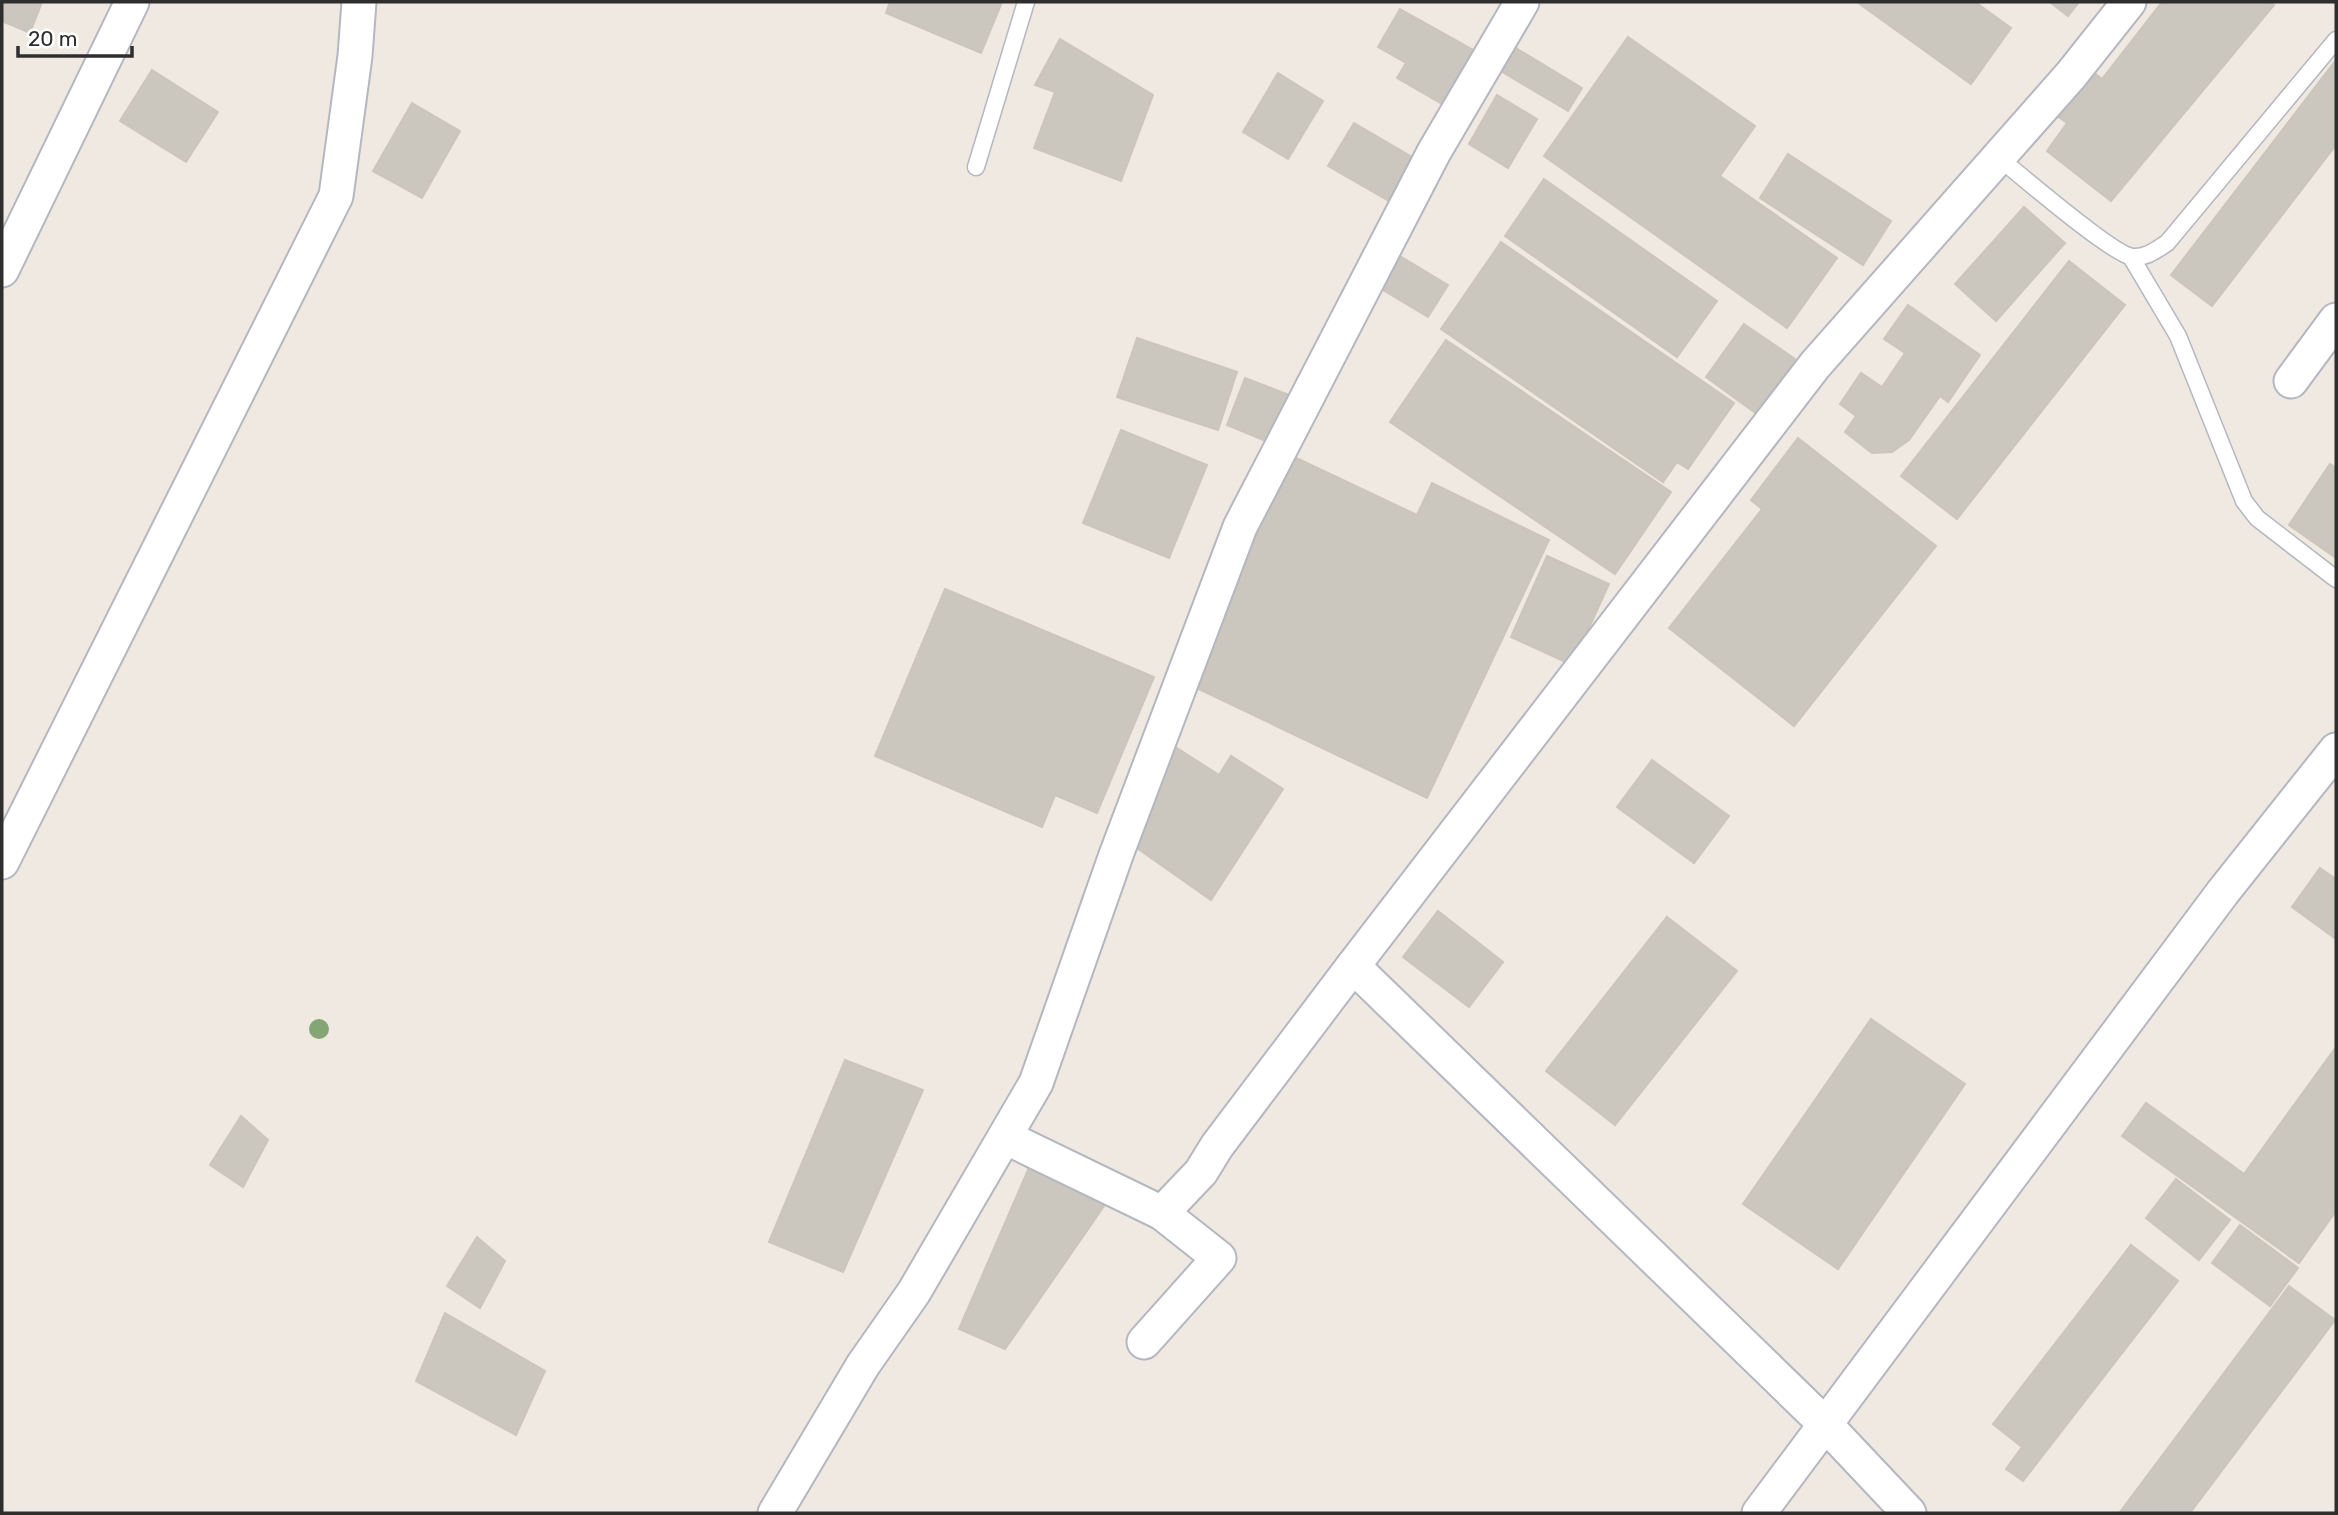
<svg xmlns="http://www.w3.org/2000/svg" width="2338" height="1515" viewBox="0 0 2338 1515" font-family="Rubik,sans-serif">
	<rect width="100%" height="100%" fill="#efe9e1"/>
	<g fill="#cbc7bf" stroke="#cbc5ba" stroke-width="2">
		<polygon points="2,2 42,2 30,33 2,21"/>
		<polygon points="890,2 1002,2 981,53 886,13"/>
		<polygon points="1857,2 1975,2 2011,28 1971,84"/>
		<polygon points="2050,2 2079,2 2068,16"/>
		<polygon points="2162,2 2269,2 2274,5 2111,201 2047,151 2067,123 2056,115 2090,70 2102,79"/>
		<polygon points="1400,9 1473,50 1442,104 1397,78 1406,63 1378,47"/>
		<polygon points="1628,37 1755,126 1720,176 1837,258 1787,328 1544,156"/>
		<polygon points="1060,39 1153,95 1121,181 1034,148 1055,92 1035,85"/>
		<polygon points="1509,44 1582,88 1568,111 1494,67"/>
		<polygon points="2336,60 2336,145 2212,306 2171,275"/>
		<polygon points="152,70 218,112 186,162 120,121"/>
		<polygon points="1278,73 1323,101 1288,159 1243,132"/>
		<polygon points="1497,95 1537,119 1508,168 1469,144"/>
		<polygon points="412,103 460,131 422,198 373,171"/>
		<polygon points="1354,123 1419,161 1394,204 1328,166"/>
		<polygon points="1788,154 1891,221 1863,265 1760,198"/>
		<polygon points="1544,179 1717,301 1677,357 1505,236"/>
		<polygon points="2024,207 2065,243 1996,321 1955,284"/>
		<polygon points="1501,242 1734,403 1688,469 1677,462 1663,482 1441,329"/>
		<polygon points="1388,249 1448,285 1428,317 1368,281"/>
		<polygon points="2069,261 2125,305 1957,519 1901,476"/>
		<polygon points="1908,305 1980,355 1948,402 1940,396 1909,440 1892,452 1872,453 1845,432 1856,416 1840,404 1861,373 1882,387 1905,353 1884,339"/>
		<polygon points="1744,324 1795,359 1757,414 1706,377"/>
		<polygon points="1137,338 1237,372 1218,430 1117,397"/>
		<polygon points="1446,340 1671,492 1615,574 1390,422"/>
		<polygon points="1245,378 1292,396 1273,444 1227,425"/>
		<polygon points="1121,430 1207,465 1169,558 1083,523"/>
		<polygon points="1798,438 1936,546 1794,726 1669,628 1762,509 1751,500"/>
		<polygon points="1292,456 1417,515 1432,483 1549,540 1427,798 1184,682"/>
		<polygon points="2330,464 2336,468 2336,558 2289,525"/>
		<polygon points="1547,556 1609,584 1572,665 1511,637"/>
		<polygon points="945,589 1154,677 1097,813 1055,795 1042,827 875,756"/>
		<polygon points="1166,741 1219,775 1231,756 1283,789 1211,900 1130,843"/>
		<polygon points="1652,760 1729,816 1694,863 1617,807"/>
		<polygon points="2320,868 2336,879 2336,939 2292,907"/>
		<polygon points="1438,911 1503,962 1469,1007 1403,957"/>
		<polygon points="1667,917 1737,971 1615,1125 1546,1071"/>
		<polygon points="1871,1019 1965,1084 1838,1269 1743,1204"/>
		<polygon points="2336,1047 2336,1211 2299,1263 2122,1136 2146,1103 2244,1174"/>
		<polygon points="845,1060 923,1090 843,1272 769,1242"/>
		<polygon points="241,1116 268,1140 243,1187 210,1165"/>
		<polygon points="1031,1163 1111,1196 1005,1349 959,1329"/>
		<polygon points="2176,1179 2230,1220 2199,1260 2146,1218"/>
		<polygon points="2240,1225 2298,1268 2270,1306 2212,1263"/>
		<polygon points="477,1237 505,1261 480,1308 447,1286"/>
		<polygon points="2131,1245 2178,1281 2023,1481 2006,1469 2022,1447 1993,1424"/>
		<polygon points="2289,1286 2335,1320 2190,1513 2120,1512"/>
		<polygon points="445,1313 545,1371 516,1435 416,1381"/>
	</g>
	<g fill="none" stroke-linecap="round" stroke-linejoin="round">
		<g stroke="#b4b7c1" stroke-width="19">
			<g id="lane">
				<path d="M1998,157C2019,174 2114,256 2133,257C2147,258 2157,249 2167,243L2336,40"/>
				<polyline points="976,167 1026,2"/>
				<polyline points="2131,257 2178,336 2244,501 2257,518 2336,579"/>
			</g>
		</g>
		<g stroke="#b4b7c1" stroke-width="37">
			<g id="street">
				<polyline points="2,270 132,2"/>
				<polyline points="2291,381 2336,320"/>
				<polyline points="2,862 336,196 355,56 359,2"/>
				<polyline points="1005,1137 1162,1213 1201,1172 1217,1146 1353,966"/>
				<polyline points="1144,1342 1219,1258 1162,1213"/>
				<polyline points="775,1513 863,1365 914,1292 1036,1083 1116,855 1240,527 1434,152 1522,2"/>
				<polyline points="1759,1513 2223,892 2336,750"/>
				<polyline points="1909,1513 1825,1424 1353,966 1815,365 2071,75 2129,2"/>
			</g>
		</g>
		<use href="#lane" stroke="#fff" stroke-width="16"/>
		<use href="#street" stroke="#fff" stroke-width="33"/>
	</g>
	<circle fill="#84a574" cx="319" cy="1029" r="10"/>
	<rect width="2338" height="1515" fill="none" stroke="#2e2e2e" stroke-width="7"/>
	<path d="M18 46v10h114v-10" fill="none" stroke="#2e2e2e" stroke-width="3.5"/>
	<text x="28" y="46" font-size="21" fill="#2e2e2e" stroke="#ffffff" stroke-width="5" paint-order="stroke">20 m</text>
</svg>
